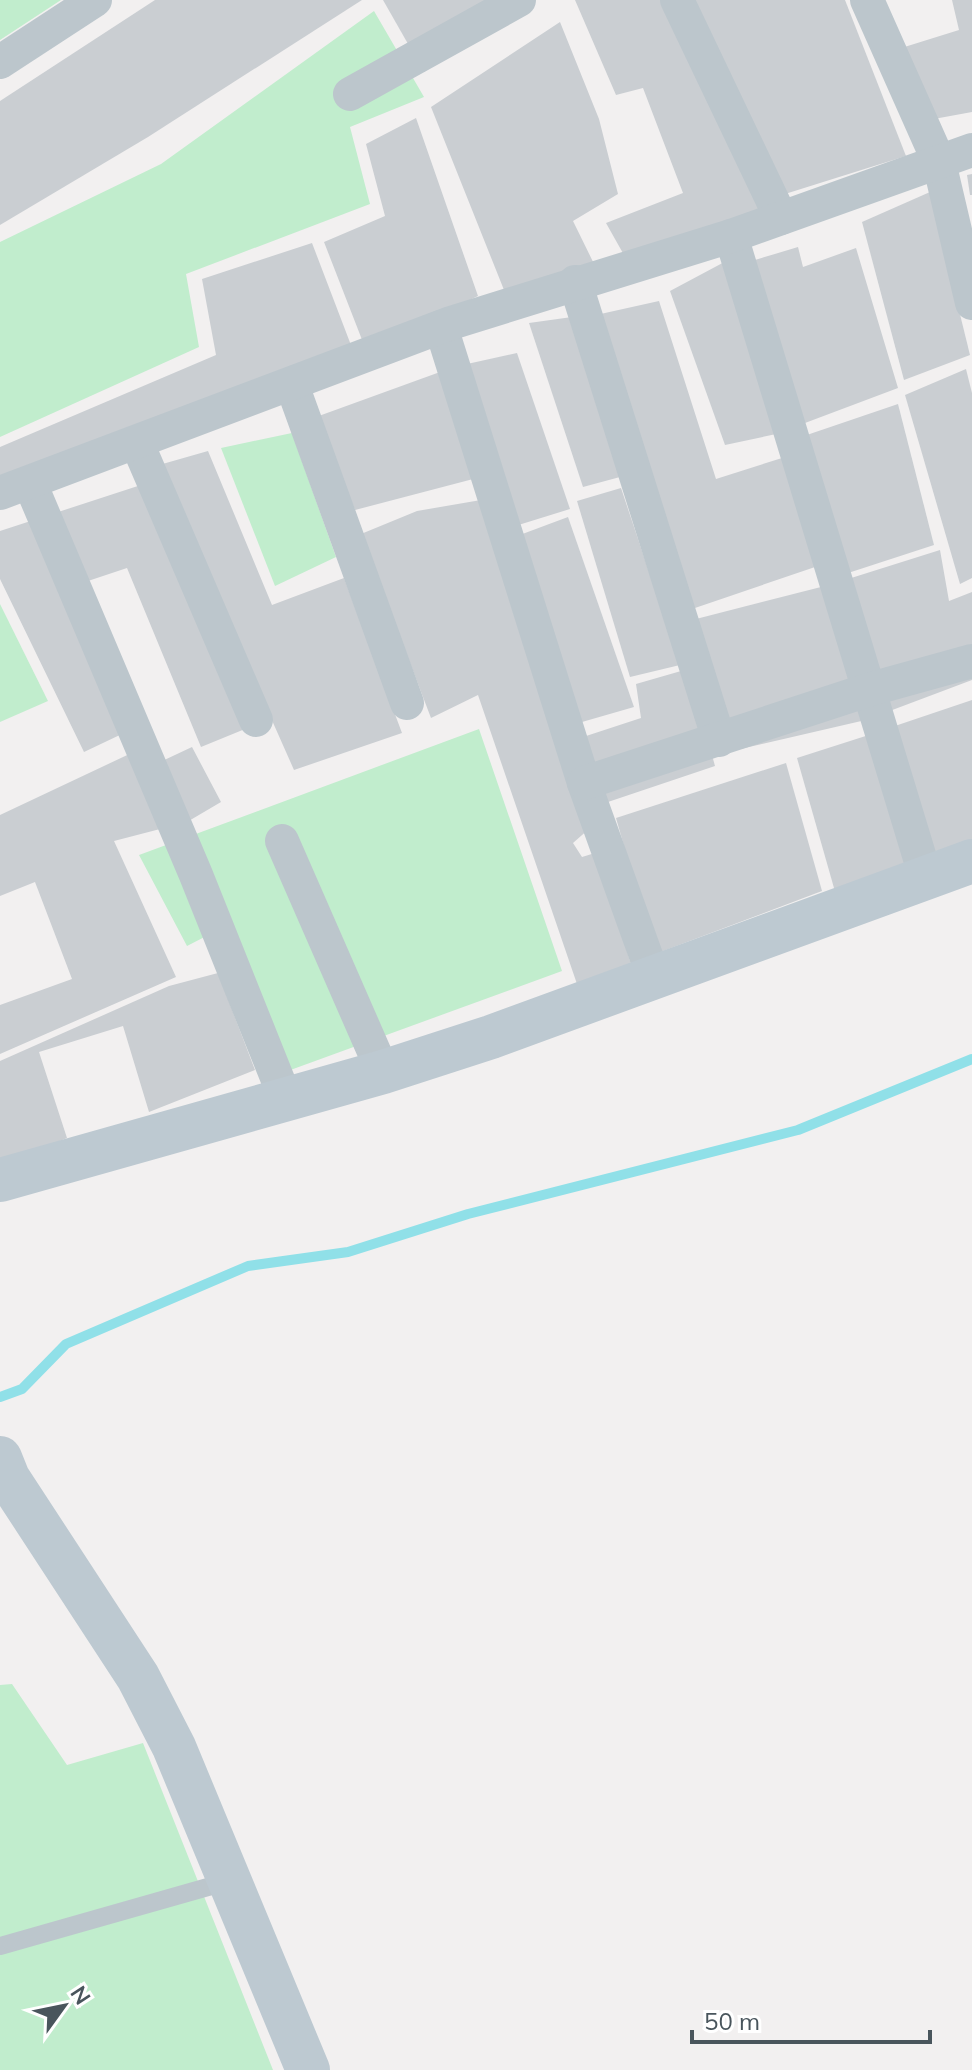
<svg xmlns="http://www.w3.org/2000/svg" width="972" height="2070" viewBox="0 0 972 2070" font-family="Mulish,sans-serif">
	<rect width="100%" height="100%" fill="#f2f0f0"/>
	<g fill="#c1edcd">
		<polygon points="0,0 61,0 0,40"/>
		<polygon points="374,11 424,97 350,127 370,204 186,274 199,347 0,437 0,242 161,164"/>
		<polygon points="292,433 336,557 275,586 221,448"/>
		<polygon points="0,604 48,701 0,722"/>
		<polygon points="479,729 562,971 285,1072 222,928 187,946 139,855"/>
		<polygon points="12,1684 67,1765 143,1743 273,2070 0,2070 0,1685"/>
	</g>
	<g fill="none" stroke-linecap="round" stroke-linejoin="round">
		<polyline stroke="#90e0e8" stroke-width="10" points="0,1397 22,1389 66,1344 248,1266 348,1252 468,1214 798,1130 972,1059"/>
	</g>
	<g fill="#caced2">
		<polygon points="155,0 362,0 148,137 0,225 0,101"/>
		<polygon points="383,0 518,0 424,72"/>
		<polygon points="575,0 665,0 763,211 624,255 606,223 683,193 643,88 616,95"/>
		<polygon points="685,0 845,0 906,156 785,194"/>
		<polygon points="952,0 972,0 972,112 912,123 882,54 959,30"/>
		<polygon points="560,22 599,119 618,194 573,221 598,272 506,295 431,107"/>
		<polygon points="416,118 478,296 366,350 324,242 385,216 366,144"/>
		<polygon points="972,174 972,195 970,195 967,175"/>
		<polygon points="930,192 970,355 904,380 862,222"/>
		<polygon points="312,243 354,353 0,481 0,447 216,355 202,279"/>
		<polygon points="798,247 803,267 856,248 898,388 797,426 745,263"/>
		<polygon points="730,259 781,433 725,445 670,291"/>
		<polygon points="659,301 716,479 782,458 818,566 692,609 596,315"/>
		<polygon points="572,317 620,477 583,487 529,323"/>
		<polygon points="517,353 570,509 512,527 458,366"/>
		<polygon points="966,369 972,393 972,578 960,584 905,395"/>
		<polygon points="440,372 477,478 355,510 316,417"/>
		<polygon points="898,404 934,545 845,574 798,438"/>
		<polygon points="208,451 272,605 344,578 402,733 294,770 159,465"/>
		<polygon points="144,484 245,729 201,747 127,568 70,587 124,733 84,752 0,579 0,531"/>
		<polygon points="621,488 680,665 630,677 577,501"/>
		<polygon points="481,500 590,828 573,843 582,857 595,853 631,964 577,984 478,695 431,718 361,534 417,511"/>
		<polygon points="568,517 634,707 582,722 517,536"/>
		<polygon points="940,550 949,601 972,592 972,680 887,712 848,579"/>
		<polygon points="821,587 870,719 732,751 696,619"/>
		<polygon points="688,669 715,766 602,804 580,738 641,718 636,684"/>
		<polygon points="972,700 972,850 931,863 889,728"/>
		<polygon points="875,733 911,867 836,895 797,758"/>
		<polygon points="192,747 221,802 187,822 114,841 176,977 0,1054 0,1005 72,979 35,882 0,896 0,815 140,749 143,770"/>
		<polygon points="786,763 822,891 655,954 616,818"/>
		<polygon points="218,973 255,1070 149,1112 123,1026 39,1052 67,1138 0,1166 0,1061 169,986"/>
	</g>
	<g fill="none" stroke-linecap="round" stroke-linejoin="round">
		<polyline stroke="#bcc6cc" stroke-width="18" points="0,1946 229,1881"/>
		<g stroke="#bcc6cc" stroke-width="34">
			<polyline points="677,0 781,218"/>
			<polyline points="867,0 939,162 972,303"/>
			<polyline points="0,62 95,0"/>
			<polyline points="350,94 519,0"/>
			<polyline points="731,236 926,878"/>
			<polyline points="575,282 719,740"/>
			<polyline points="441,327 584,783 654,978"/>
			<polyline points="292,385 407,703"/>
			<polyline points="137,443 256,720"/>
			<polyline points="30,483 196,875 286,1100"/>
			<polyline points="0,493 451,323 731,236 972,150"/>
			<polyline points="584,783 871,689 972,661"/>
			<polyline points="282,841 383,1072"/>
		</g>
		<g stroke="#bdc9d1" stroke-width="44">
			<polyline points="0,1180 383,1072 491,1037 972,861"/>
			<polyline points="0,1458 8,1478 138,1677 174,1747 308,2070"/>
		</g>
	</g>
	<g transform="translate(64 2006) rotate(57)" stroke="#ffffff" stroke-width="6" paint-order="stroke">
	<path d="M0-6L14 30L0 20L-14 30Z" fill="#49555c"/>
	<text y="-12" font-size="22" font-weight="bold" text-anchor="middle" fill="#49555c">N</text>
	</g>
	<path d="M692 2030v12h238v-12" fill="none" stroke="#49555c" stroke-width="4"/>
	<text x="704" y="2030" font-size="24" fill="#49555c" stroke="#ffffff" stroke-width="6" paint-order="stroke">50 m</text>
</svg>
